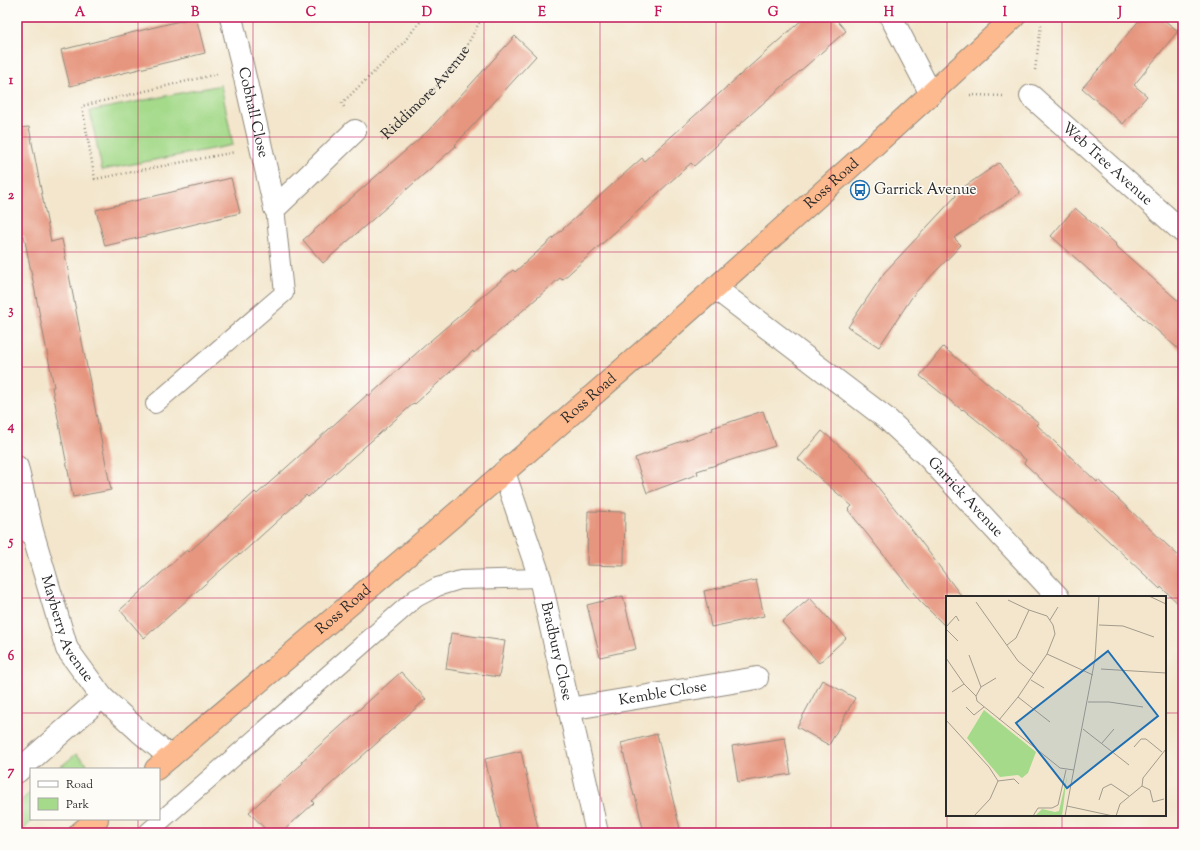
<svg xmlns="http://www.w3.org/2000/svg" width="1200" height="850" viewBox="0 0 1200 850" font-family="'Sorts Mill Goudy',serif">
	<rect width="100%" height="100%" fill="#fdfcf7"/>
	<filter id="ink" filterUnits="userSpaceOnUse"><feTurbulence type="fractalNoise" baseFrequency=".025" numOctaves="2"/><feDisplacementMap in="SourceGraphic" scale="8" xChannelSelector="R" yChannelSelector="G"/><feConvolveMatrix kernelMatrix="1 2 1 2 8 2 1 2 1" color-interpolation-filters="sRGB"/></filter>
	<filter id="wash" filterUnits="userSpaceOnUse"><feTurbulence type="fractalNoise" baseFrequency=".012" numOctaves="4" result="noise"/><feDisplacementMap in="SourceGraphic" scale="16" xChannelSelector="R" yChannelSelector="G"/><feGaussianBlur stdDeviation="0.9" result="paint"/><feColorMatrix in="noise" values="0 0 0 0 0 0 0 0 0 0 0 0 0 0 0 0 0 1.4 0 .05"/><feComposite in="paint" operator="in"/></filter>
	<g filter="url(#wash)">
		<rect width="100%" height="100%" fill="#f3e6cc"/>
		<g fill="#a5da8b" stroke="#68825b">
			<polygon points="221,85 233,145 102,170 90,111"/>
			<polygon points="76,754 87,764 82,769 58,769"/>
			<polygon points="31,792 31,819 34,819 20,833 17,833 17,804"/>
		</g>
		<g id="blocks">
			<g fill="#e6967f">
				<polygon points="196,17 205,53 70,86 61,50"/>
				<polygon points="805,17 834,17 846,31 760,106 694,166 691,163 562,280 560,278 474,353 473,351 415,404 414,403 308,497 306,495 240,555 239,554 144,638 120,610 187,550 189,552 255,492 257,494 368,394 369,396 430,341 513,270 515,272 642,158 644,161"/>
				<polygon points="1142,17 1160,17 1178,31 1134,85 1147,96 1123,124 1082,88 1116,50 1115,49"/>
				<polygon points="515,36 536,56 455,145 456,146 323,263 303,240 428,131"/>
				<polygon points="29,127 51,242 62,239 111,490 73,497 52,387 54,387 24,236 17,237 17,128"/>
				<polygon points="999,163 1020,193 954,238 961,245 914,294 879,347 848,327 884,273 956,196 955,193"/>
				<polygon points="231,178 240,213 105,246 96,210"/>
				<polygon points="1075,208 1116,244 1115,245 1183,305 1183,353 1110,289 1051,236"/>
				<polygon points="943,347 996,390 997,389 1039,423 1037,425 1097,482 1098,480 1183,560 1183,608 1161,587 1160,589 1064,499 1063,500 1024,463 1026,460 963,409 962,410 920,376"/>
				<polygon points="763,411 775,446 697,471 698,474 647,493 635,458 713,430 712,428"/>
				<polygon points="822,431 857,461 919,539 962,597 947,597 947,628 920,601 848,510 852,506 798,459"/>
				<polygon points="588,511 625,512 624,566 587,565"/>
				<polygon points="756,580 764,616 711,627 704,591"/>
				<polygon points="623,596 636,649 600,657 587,605"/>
				<polygon points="810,598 846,638 819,663 782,622"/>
				<polygon points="451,633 505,641 499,677 446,669"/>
				<polygon points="401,672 426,699 312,801 314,803 281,833 269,833 249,812 302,764 301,762"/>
				<polygon points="822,680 855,698 829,745 797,727"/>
				<polygon points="657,734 681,833 644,833 635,795 634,796 621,743"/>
				<polygon points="785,738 791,774 738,782 732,746"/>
				<polygon points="521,751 539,833 502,833 485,759"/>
			</g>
		</g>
	</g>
	<g filter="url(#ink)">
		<use href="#blocks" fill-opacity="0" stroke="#8f887c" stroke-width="1"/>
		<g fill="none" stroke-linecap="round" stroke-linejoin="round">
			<g stroke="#8f887c" stroke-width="20">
				<g id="service">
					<polyline points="155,404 284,293 275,208"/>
					<polyline points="17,532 32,531"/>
					<polyline points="147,833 416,598 437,587 460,580 540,578"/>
				</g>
			</g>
			<g stroke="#8f887c" stroke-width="24">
				<g id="minor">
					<path id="s2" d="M231,17L275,208"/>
					<polyline points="891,17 931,94"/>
					<path id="s3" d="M1031,96L1183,232"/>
					<polyline points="275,208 355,131"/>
					<path id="s4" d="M715,288L887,419L928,457L1058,597"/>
					<path id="s5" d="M17,467L32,531L67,649L102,697L140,732L170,757"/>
					<path id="s6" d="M504,472L540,578L597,833"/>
					<path id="s7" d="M569,709L757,678"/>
					<polyline points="17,772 102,697"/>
				</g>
			</g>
			<g stroke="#8f887c" stroke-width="24">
				<g id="trunk">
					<path id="s8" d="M156,769C446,524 736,276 1014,17"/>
					<polyline points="80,833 97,819"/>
				</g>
			</g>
			<g stroke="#8f887c" stroke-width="2.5" stroke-dasharray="1 3" stroke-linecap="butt">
				<polyline points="1035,70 1041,25"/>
				<polyline points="217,74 82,106 95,179 235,152"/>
				<polyline points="970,95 1005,96"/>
				<polyline points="344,107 342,103 399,48 424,17"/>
				<path id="s1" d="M382,139L436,87L462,55L480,21V17"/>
			</g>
			<use href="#service" stroke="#fff" stroke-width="18"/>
			<use href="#minor" stroke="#fff" stroke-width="22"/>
			<use href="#trunk" stroke="#fcba8e" stroke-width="22"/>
		</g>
	</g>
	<path fill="none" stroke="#c2185b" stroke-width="1" stroke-opacity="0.55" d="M138,17V769M253,17V833M369,17V833M484,17V833M600,17V833M716,17V833M831,17V833M947,17V833M1062,17V597M17,137H1183M17,252H1183M17,367H1183M17,483H1183M17,598H947M1165,598H1183M17,713H947M1165,713H1183M1062,815V833M138,819V833"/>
	<defs>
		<g id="bus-ring" transform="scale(1)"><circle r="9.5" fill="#fdfcf7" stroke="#1f6fb2" stroke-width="1.5"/><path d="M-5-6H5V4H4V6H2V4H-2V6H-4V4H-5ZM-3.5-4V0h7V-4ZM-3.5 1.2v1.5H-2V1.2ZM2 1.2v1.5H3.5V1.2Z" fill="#1f6fb2"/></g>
	</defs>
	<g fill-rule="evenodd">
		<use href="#bus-ring" x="860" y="190"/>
	</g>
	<g text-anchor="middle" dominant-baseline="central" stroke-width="3" stroke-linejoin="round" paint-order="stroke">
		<g font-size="15" fill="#2b2b2b" stroke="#fdfcf7">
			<text stroke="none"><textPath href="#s1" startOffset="64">Riddimore Avenue</textPath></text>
			<text stroke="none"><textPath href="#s2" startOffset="98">Cobhall Close</textPath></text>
			<text stroke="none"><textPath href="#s3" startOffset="102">Web Tree Avenue</textPath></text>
			<text stroke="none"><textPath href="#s8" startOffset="894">Ross Road</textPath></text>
			<text stroke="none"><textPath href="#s8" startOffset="570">Ross Road</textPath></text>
			<text stroke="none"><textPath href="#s4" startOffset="327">Garrick Avenue</textPath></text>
			<text stroke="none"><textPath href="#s8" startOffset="246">Ross Road</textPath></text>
			<text stroke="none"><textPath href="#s5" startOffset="170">Mayberry Avenue</textPath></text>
			<text stroke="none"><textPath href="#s6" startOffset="187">Bradbury Close</textPath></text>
			<text stroke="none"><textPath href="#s7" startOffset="95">Kemble Close</textPath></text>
		</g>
		<g font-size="15" fill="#2b2b2b" stroke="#fdfcf7" text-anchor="start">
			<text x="874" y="190">Garrick Avenue</text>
		</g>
	</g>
	<g transform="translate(946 596)">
		<rect width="220" height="220" fill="#f3e6cc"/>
		<path d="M38,114L90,156L82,177L76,182L72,179L54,181L21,142ZM121,180L116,220H89L96,213L109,216L113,215Z" fill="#a5da8b"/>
		<path fill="none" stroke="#a39b8c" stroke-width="1" d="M203,0L220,8M62,4L83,14M30,6L72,65L88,78M104,24L112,11M153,29L177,30L208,41M0,31L10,20L13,25M0,33L12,45M101,58L147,79M23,59L35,91L30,100L31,105L114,172L128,174M0,62L18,88L30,100M155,73L220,77M85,84L98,92M35,91L50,82M6,96L18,88M72,101L104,126M142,106H163L197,111M20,111L28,119L38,111M0,124L43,171L52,185M53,124L72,101L101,58L109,38L107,29L101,20L83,14L70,42L61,49M137,133L183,169M156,147L168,133M188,151L195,143H200L216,156M52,185L68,183L73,188M196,190L204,194L207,206L218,203M153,204L157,192L165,188L183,200M121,210L167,220M28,220L44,203L52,185M87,220L92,212H106L112,209L120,174M119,220L149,63L153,0M170,220L174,208L196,190L197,182L220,153"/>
		<path fill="#1f6fb2" fill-opacity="0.15" stroke="#1f6fb2" stroke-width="2" d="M162,55L212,120L121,192L70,127Z"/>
		<rect width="220" height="220" fill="none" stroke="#2b2b2b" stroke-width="2"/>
	</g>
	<rect width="1200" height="850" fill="none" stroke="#fdfcf7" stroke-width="44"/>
	<rect x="30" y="768" width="130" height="52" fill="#fdfcf7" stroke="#a9a8a5"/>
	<rect x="38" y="781" width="20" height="6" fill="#ffffff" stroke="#a9a8a5"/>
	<text x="66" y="788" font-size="12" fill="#2b2b2b">Road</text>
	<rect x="38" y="798" width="20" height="12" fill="#a5da8b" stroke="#a9a8a5"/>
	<text x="66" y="808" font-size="12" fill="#2b2b2b">Park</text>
	<rect x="22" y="22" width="1156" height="806" fill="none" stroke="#c2185b" stroke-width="1.5"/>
	<g font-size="13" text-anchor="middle" font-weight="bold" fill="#c2185b">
		<text x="80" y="16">A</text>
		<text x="195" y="16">B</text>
		<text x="311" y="16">C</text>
		<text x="427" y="16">D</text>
		<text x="542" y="16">E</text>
		<text x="658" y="16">F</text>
		<text x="773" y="16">G</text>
		<text x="889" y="16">H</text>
		<text x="1005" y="16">I</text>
		<text x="1120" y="16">J</text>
		<text x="11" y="84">1</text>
		<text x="11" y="199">2</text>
		<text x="11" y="314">3</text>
		<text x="11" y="430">4</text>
		<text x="11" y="545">5</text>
		<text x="11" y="660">6</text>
		<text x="11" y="775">7</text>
	</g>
</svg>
